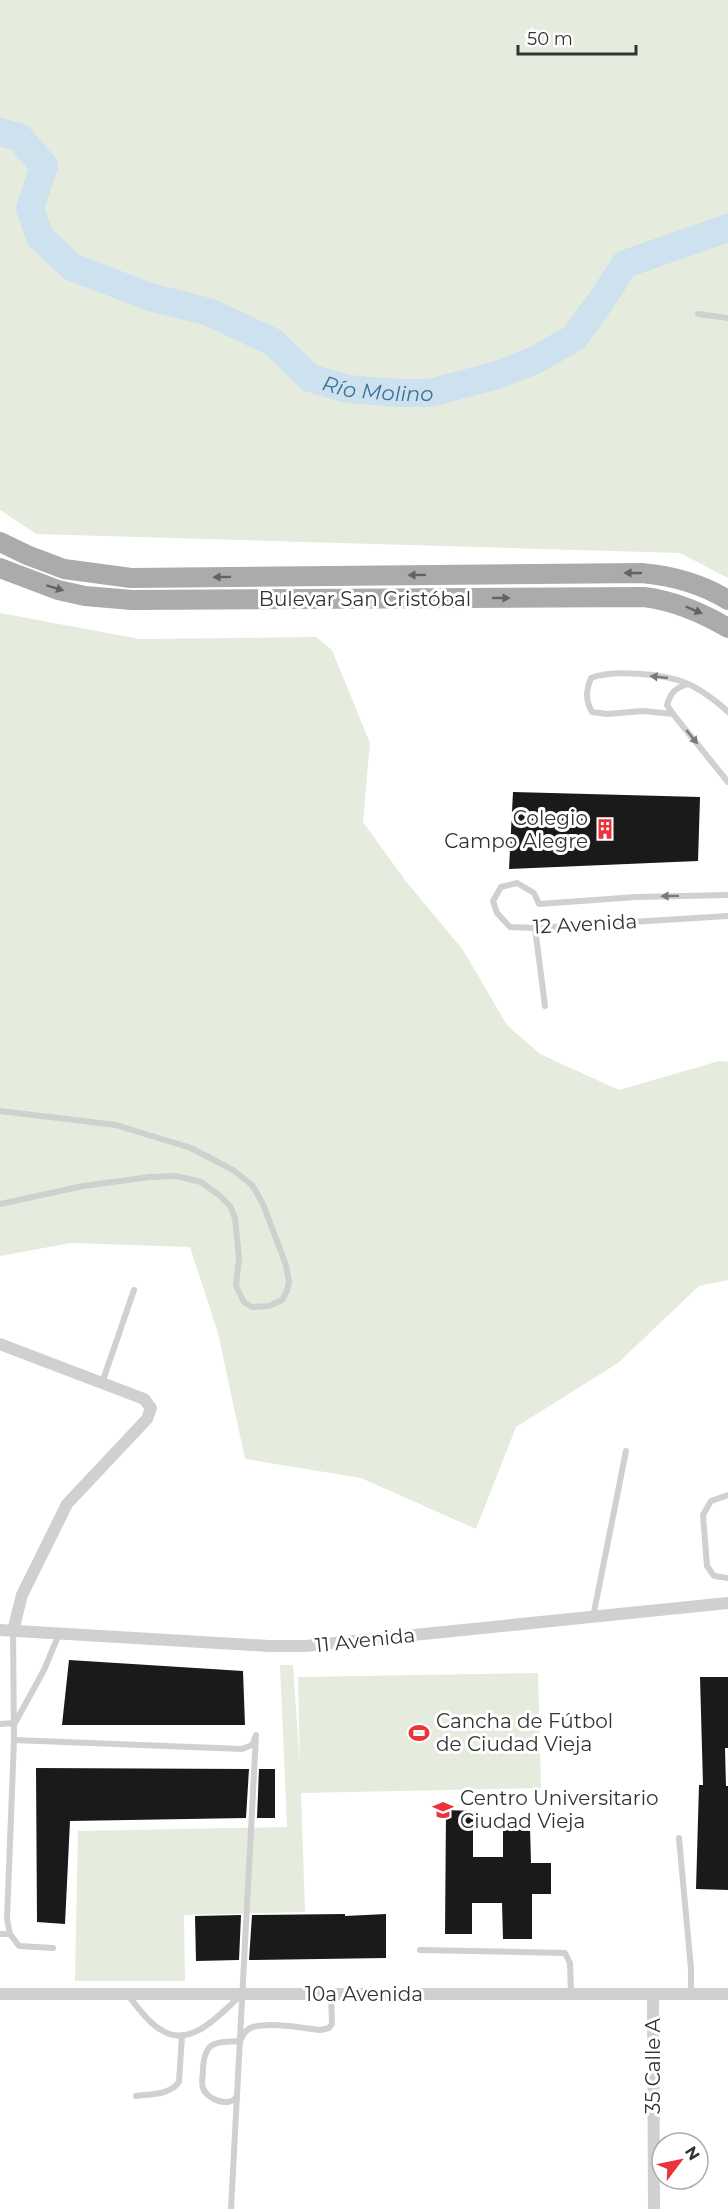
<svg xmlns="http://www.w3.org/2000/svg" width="728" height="2209" viewBox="0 0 728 2209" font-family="Montserrat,sans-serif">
	<rect width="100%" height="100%" fill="#fff"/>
	<g fill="#e5ecde">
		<polygon points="0,0 728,0 728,578 680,553 36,534 0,510"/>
		<polygon points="0,613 140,639 316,637 332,650 370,743 363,822 405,880 463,950 507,1025 540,1054 619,1090 719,1061 728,1062 728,1280 699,1286 618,1363 516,1427 476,1529 361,1478 245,1459 218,1333 190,1247 71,1243 0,1256"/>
		<polygon points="280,1665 293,1665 300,1766 298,1677 538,1673 541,1788 301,1793 305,1912 184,1915 185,1981 75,1981 78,1831 287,1827"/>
	</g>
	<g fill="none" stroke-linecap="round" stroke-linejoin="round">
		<path stroke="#cde1ef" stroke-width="28" id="s1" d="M0,132L19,137L44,166L30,209L40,237L72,267L150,297L209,312L273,342L310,378L348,389L397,393H430L497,375L533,361L574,338L603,298L625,264L728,228"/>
	</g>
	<g fill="#1a1a1a">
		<polygon points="513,792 700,797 698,861 509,869"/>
		<polygon points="69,1660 243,1671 245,1725 62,1725"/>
		<polygon points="700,1677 728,1677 728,1748 725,1748 726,1786 728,1786 728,1890 696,1889 699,1785 703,1785"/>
		<polygon points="36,1768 249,1769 246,1818 70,1821 65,1924 37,1922"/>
		<polygon points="259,1769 275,1769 275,1818 257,1818"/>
		<polygon points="446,1810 473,1811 473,1857 503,1857 503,1828 530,1827 531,1863 551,1863 551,1894 532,1894 532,1939 503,1939 502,1903 472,1903 472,1934 445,1934"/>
		<polygon points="345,1914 345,1916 386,1914 386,1958 249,1960 252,1915"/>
		<polygon points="241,1915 239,1960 196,1961 195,1916"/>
	</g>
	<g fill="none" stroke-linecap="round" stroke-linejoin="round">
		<g stroke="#d0d0d0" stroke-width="6">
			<polyline points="698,314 728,318"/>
			<path d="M728,712C718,702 700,689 686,683C664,674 613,669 591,678C586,691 585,699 592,712L607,714L643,711L673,714L728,782"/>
			<path d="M673,714L667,705C671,692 675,688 688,684"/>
			<polyline points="728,895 636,897 539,904 534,893 517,883 501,887 493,901 497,913 510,927 535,928 728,916"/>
			<polyline points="535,928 545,1006"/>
			<polyline points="0,1111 116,1125 191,1148 233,1170 252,1185 263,1204 286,1265 289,1282 287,1291 282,1300 269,1306 252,1307 244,1302 236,1286 239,1258 235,1218 230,1206 220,1196 201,1182 176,1176 150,1177 83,1186 0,1204"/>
			<polyline points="102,1383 134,1290"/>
			<polyline points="728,1495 711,1501 703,1515 707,1566 714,1576 728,1578"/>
			<polyline points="593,1617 626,1451"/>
			<polyline points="13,1631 14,1740 7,1919 10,1934 19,1946 53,1948"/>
			<polyline points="0,1724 15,1723 44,1670 59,1634"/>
			<polyline points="14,1740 242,1749 252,1745 256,1735 231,2209"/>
			<polyline points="679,1838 691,1969 691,1995"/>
			<polyline points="0,1934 10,1934"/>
			<polyline points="420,1950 565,1953 570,1963 571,1994"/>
			<path d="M127,1994C138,2007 148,2023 163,2031C192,2048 221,2013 240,1996"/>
			<path d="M240,2041C243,2035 246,2029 253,2027C270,2022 302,2028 320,2030L329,2028L332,2024L331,1994"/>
			<path d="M136,2096C150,2094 170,2095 179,2082L182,2035"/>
			<path d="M237,2096C230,2108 207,2100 203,2088C201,2083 203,2075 203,2070C204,2041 215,2042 240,2041"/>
		</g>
		<g stroke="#d0d0d0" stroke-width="12">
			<polyline points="0,1344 144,1399 151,1408 147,1419 67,1504 22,1595 13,1631"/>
			<polyline points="0,1630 269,1646 305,1646 728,1603"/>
			<polyline points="0,1994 728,1994"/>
			<polyline points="653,1994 654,2209"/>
		</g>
		<g stroke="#ababab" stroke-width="20">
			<path d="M0,542L27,555L64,569L131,578L642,573C673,576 702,584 728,600"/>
			<path d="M0,568L58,590L85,596L132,600L644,597C675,601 701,612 728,628"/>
		</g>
	</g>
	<defs><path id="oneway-solid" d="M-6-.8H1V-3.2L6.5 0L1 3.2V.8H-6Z" transform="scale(1.5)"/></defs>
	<g fill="#636363">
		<use href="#oneway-solid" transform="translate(633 573) rotate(180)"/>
		<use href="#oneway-solid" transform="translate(417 575) rotate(179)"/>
		<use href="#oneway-solid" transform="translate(222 577) rotate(179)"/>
		<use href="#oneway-solid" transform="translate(55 588) rotate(17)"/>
		<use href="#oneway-solid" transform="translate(501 598)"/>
		<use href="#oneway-solid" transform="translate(694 610) rotate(23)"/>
	</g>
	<g fill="#7a7a7a">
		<use href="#oneway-solid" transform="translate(659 677) rotate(-174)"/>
		<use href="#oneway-solid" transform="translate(692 737) rotate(51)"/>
		<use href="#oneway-solid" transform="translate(670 896) rotate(179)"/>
	</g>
	<defs>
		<g id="building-bare" transform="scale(1.62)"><path d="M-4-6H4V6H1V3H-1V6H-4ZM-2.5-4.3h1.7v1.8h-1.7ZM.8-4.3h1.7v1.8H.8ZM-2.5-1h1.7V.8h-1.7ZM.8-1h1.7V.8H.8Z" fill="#eb333c" stroke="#fff" stroke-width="2.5" paint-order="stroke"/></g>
		<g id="stadium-bare" transform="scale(1.62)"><path d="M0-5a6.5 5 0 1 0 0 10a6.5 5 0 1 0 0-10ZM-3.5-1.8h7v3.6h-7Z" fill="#eb333c" stroke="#fff" stroke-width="2.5" paint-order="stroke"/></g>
		<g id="university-bare" transform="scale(1.62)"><path d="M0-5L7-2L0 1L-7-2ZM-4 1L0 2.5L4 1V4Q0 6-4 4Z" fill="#eb333c" stroke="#fff" stroke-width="2.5" paint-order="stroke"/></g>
	</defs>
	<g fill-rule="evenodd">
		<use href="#building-bare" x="605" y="829"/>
		<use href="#stadium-bare" x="419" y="1733"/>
		<use href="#university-bare" x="443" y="1810"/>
	</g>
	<g text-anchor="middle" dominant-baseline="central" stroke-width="6" stroke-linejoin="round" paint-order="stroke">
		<g font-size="20" fill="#333" stroke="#fff">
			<text x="365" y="599">Bulevar San Cristóbal</text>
			<text transform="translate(585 924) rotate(-3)">12 Avenida</text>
			<text transform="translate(365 1640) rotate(-6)">11 Avenida</text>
			<text x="364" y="1994">10a Avenida</text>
			<text transform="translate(653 2066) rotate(-90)">35 Calle A</text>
		</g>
		<g font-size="20" fill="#333" stroke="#fff" text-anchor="start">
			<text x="588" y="818" text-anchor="end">Colegio<tspan x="588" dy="23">Campo Alegre</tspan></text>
			<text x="436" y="1721">Cancha de Fútbol<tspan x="436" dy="23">de Ciudad Vieja</tspan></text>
			<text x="460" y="1798">Centro Universitario<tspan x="460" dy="23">Ciudad Vieja</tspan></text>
		</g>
		<g font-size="21" font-style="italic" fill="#3c7399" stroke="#fff">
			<text stroke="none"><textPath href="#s1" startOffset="513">Río Molino</textPath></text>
		</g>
	</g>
	<g transform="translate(680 2161) rotate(58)"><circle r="28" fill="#ffffff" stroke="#adadad" stroke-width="1.5"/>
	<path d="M0-4.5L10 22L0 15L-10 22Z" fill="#eb333c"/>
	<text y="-9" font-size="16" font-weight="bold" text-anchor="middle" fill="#333333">N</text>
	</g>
	<path d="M518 45v9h118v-9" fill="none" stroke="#333333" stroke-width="3"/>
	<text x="527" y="45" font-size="18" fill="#333333" stroke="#ffffff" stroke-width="4.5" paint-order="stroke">50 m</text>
</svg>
